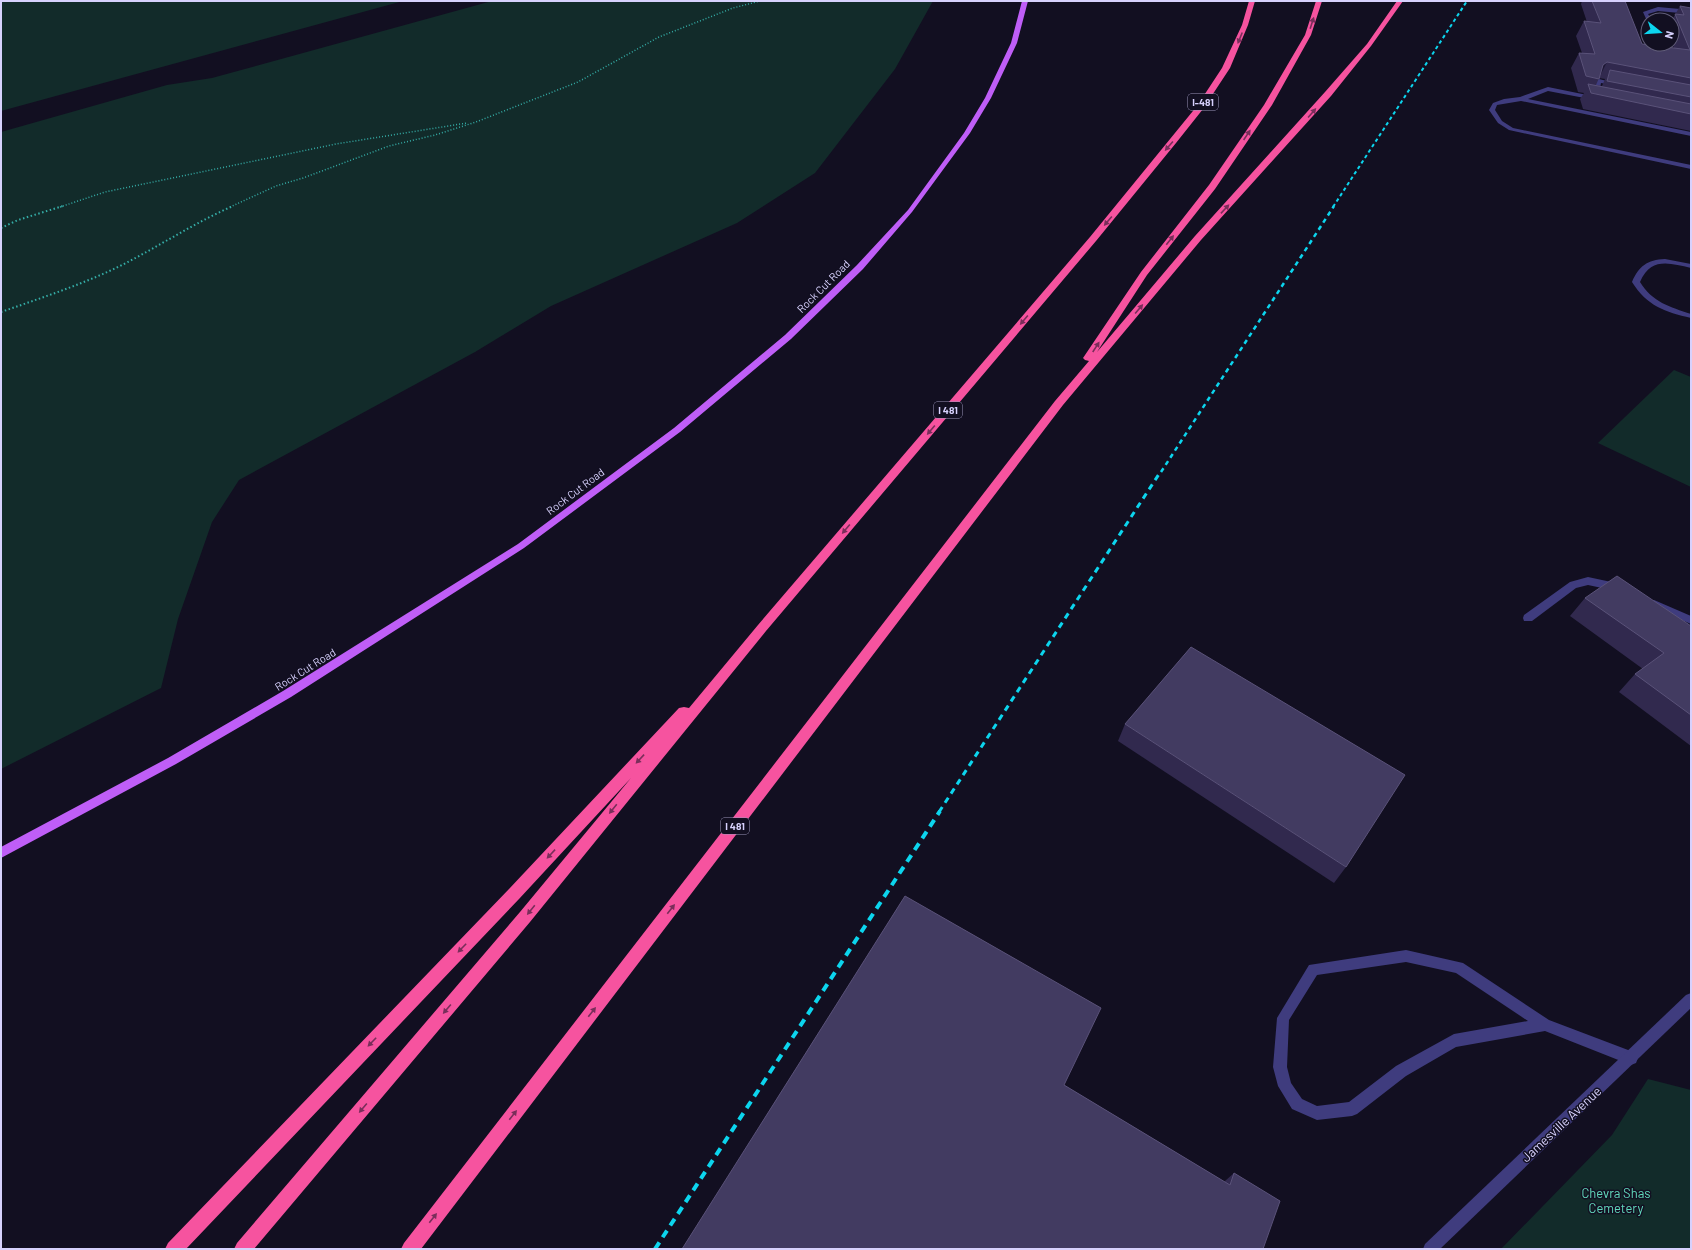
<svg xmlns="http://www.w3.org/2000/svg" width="1692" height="1250" viewBox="0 0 1692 1250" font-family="Barlow,sans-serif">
	<rect width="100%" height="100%" fill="#120f21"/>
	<g fill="#122b2a">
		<polygon points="1,1 403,1 1,111"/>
		<polygon points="492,1 933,1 895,69 815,173 737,223 551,306 475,352 239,480 212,522 178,619 161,688 1,769 1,132 167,85 212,78"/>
		<polygon points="1674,370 1691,377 1691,487 1598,443"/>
		<polygon points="1648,1079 1691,1090 1691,1249 1501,1249 1612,1135"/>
	</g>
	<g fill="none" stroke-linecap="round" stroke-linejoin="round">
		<g stroke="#35ada7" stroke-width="1.5" stroke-dasharray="1 2" stroke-linecap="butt">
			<polyline points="60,207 105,192 336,144 467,123"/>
			<polyline points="230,207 276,186 303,178 389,146 435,135 476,122 578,82 659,37 733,8 760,1"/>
		</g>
		<g stroke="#35ada7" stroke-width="2" stroke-dasharray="1.5 2.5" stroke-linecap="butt">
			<polyline points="1,228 18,220 63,206"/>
			<path d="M1,312C41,298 81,285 120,266C158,247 194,223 233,206"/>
		</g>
		<g fill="#3f3c7e" fill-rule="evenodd">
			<polygon points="1658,7 1691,10 1691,14 1658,11 1648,14 1652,20 1647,21 1643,12"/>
			<polygon points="1599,79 1619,84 1616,86 1601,83 1598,98 1595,100 1548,91 1528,99 1691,132 1691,136 1521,101 1497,105 1495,110 1502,121 1513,128 1691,165 1691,169 1509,130 1498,123 1489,110 1493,103 1504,99 1520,97 1548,87 1592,96 1596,81"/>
			<path d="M1665,259L1691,264V268C1669,263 1651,257 1640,282C1652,302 1670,307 1691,314V318C1665,312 1647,306 1632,282C1639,266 1647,260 1665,259Z"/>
			<polygon points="1588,577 1616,583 1619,584 1621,587 1619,590 1616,591 1588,585 1576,588 1532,621 1524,621 1523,618 1524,615 1570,582"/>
			<polygon points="1654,600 1691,616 1691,624 1651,607 1649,604 1651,601"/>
			<path d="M1406,950L1463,963L1549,1020L1636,1053L1638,1058L1636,1063L1631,1065L1545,1031L1456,1047L1406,1076L1357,1114L1352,1116L1317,1120L1292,1109L1278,1086L1273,1067L1277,1018L1309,965ZM1406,962L1456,973L1528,1021L1454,1034L1396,1066L1349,1102L1317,1106L1302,1099L1291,1083L1287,1067L1289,1020L1317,975Z"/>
		</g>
		<polygon fill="#3f3c7e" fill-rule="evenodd" points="1691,993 1691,1008 1440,1249 1423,1249 1425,1244 1686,995"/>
		<polygon fill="#bf5ef7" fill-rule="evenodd" points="1022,1 1028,1 1017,43 991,98 970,133 912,212 863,269 791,339 680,432 524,548 291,697 176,764 1,858 1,847 168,758 283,691 518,544 674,428 785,335 857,265 908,210 964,133 985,98 1011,43"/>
		<g fill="#f6539f" fill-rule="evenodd">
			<polygon points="1249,1 1255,1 1248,25 1230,68 1203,109 1176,143 1096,241 766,631 530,922 254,1249 234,1249 237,1243 520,912 631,778 519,899 186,1249 165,1249 168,1243 509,889 679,708 684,707 689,708 758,625 1090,237 1197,106 1222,68 1242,25"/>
			<polygon points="1316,1 1322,1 1311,35 1272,105 1215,189 1147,275 1097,352 1195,236 1325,92 1367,44 1397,1 1403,1 1371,46 1331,96 1201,240 1063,405 421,1249 401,1249 404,1243 1055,401 1089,361 1085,360 1083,358 1141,272 1209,185 1264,105 1305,35"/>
		</g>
		<polyline stroke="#0cd5ee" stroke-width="2" stroke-dasharray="3.5 3" stroke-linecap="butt" points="1333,207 1467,1"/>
		<polyline stroke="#0cd5ee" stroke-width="2.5" stroke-dasharray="4.5 4" stroke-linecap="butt" points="1161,472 1334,206"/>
		<polyline stroke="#0cd5ee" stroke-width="3" stroke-dasharray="6 5" stroke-linecap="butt" points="939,812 1161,471"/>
		<polyline stroke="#0cd5ee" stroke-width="4" stroke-dasharray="8 6" stroke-linecap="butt" points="655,1249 940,811"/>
	</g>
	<g fill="#31294e" fill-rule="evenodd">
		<path d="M1582,1H1625L1642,44L1674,48L1672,42V20L1680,6L1691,8V131L1583,109L1580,99L1584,93L1578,92L1571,68L1579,53H1582L1576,36L1584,21L1587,22L1581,4ZM1599,78L1605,79L1602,86L1596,85Z"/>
		<polygon points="1585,598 1691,626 1691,746 1619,692 1635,674 1643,669 1570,616"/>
		<polygon points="1125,724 1346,867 1334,883 1118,741"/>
		<polygon points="1064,1085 1225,1182 1225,1181 1234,1173 1280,1201 682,1249"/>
	</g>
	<polygon fill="#1d1734" points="1607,62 1599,78 1603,65"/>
	<g fill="#423b61" stroke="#5a5279">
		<polygon points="1592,1 1625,1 1642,44 1690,50 1675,14 1684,15 1680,6 1691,8 1691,78 1607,62 1603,65 1599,79 1586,76 1579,53 1595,54 1584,21 1601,23"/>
		<polygon points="1610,70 1691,85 1691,97 1607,81"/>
		<polygon points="1588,84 1691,104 1691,114 1591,93"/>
		<polygon points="1617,576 1691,626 1691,715 1635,674 1664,653 1585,598"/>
		<polygon points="1191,647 1405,775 1346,867 1125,724"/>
		<polygon points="905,896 1101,1008 1064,1085 1230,1185 1234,1173 1280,1201 1263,1249 682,1249"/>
	</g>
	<defs><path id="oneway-solid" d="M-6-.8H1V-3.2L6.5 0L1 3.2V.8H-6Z"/></defs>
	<g fill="#792e5a">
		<use href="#oneway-solid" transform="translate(1312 23) rotate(-72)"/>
		<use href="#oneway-solid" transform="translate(1240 38) rotate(112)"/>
		<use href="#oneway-solid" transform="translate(1312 113) rotate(-49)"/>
		<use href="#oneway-solid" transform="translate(1247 135) rotate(-56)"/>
		<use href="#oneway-solid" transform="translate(1169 146) rotate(131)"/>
		<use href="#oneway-solid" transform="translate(1225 209) rotate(-47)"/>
		<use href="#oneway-solid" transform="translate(1108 221) rotate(130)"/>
		<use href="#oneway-solid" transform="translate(1170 240) rotate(-52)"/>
		<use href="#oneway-solid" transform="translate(1139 309) rotate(-50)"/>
		<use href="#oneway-solid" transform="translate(1024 320) rotate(130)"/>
		<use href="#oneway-solid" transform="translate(1096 347) rotate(-57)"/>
		<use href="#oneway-solid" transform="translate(931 430) rotate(130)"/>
		<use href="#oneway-solid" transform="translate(846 529) rotate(130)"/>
		<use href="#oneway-solid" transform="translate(640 759) rotate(133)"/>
		<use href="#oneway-solid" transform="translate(613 809) rotate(129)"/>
		<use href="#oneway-solid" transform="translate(551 854) rotate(133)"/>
		<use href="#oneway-solid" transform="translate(671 909) rotate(-52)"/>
		<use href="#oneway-solid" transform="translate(531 910) rotate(129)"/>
		<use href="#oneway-solid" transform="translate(462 948) rotate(134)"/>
		<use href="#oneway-solid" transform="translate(447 1009) rotate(130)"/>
		<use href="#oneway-solid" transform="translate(592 1012) rotate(-52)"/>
		<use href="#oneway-solid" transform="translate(372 1042) rotate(134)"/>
		<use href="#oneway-solid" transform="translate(363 1108) rotate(130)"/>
		<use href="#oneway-solid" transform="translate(513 1115) rotate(-52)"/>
		<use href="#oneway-solid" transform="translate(433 1218) rotate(-52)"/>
	</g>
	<g text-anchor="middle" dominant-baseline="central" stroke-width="3" stroke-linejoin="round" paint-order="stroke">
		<g fill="#120f21" stroke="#9c97bb" stroke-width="1">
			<rect x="1188" y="94" width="30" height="16" rx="3"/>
			<rect x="934" y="402" width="28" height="16" rx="3"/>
			<rect x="721" y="818" width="28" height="16" rx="3"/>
		</g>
		<g font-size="10" font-weight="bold" fill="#d7d1fd">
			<text x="1203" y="102">I-481</text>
			<text x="948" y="410">I 481</text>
			<text x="735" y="826">I 481</text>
		</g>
		<g font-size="11" fill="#d7d1fd" stroke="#120f21">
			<text transform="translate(823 286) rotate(-45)">Rock Cut Road</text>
			<text transform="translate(575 491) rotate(-37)">Rock Cut Road</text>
			<text transform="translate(305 669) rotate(-32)">Rock Cut Road</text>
		</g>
		<g font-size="13" fill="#d7d1fd" stroke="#120f21">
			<text transform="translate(1561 1124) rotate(-43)">Jamesville Avenue</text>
		</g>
		<g font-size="13" fill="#61d9bc" stroke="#120f21">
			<text x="1616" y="1193">Chevra Shas<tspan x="1616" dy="15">Cemetery</tspan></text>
		</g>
	</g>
	<rect width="1692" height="1250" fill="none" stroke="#d7d1fd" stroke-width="4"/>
	<g transform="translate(1660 32) rotate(107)"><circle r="19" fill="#120f21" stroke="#615d79"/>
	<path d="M0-3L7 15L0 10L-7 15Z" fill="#0cd5ee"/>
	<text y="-6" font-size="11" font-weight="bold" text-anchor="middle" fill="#d7d1fd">N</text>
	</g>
</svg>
